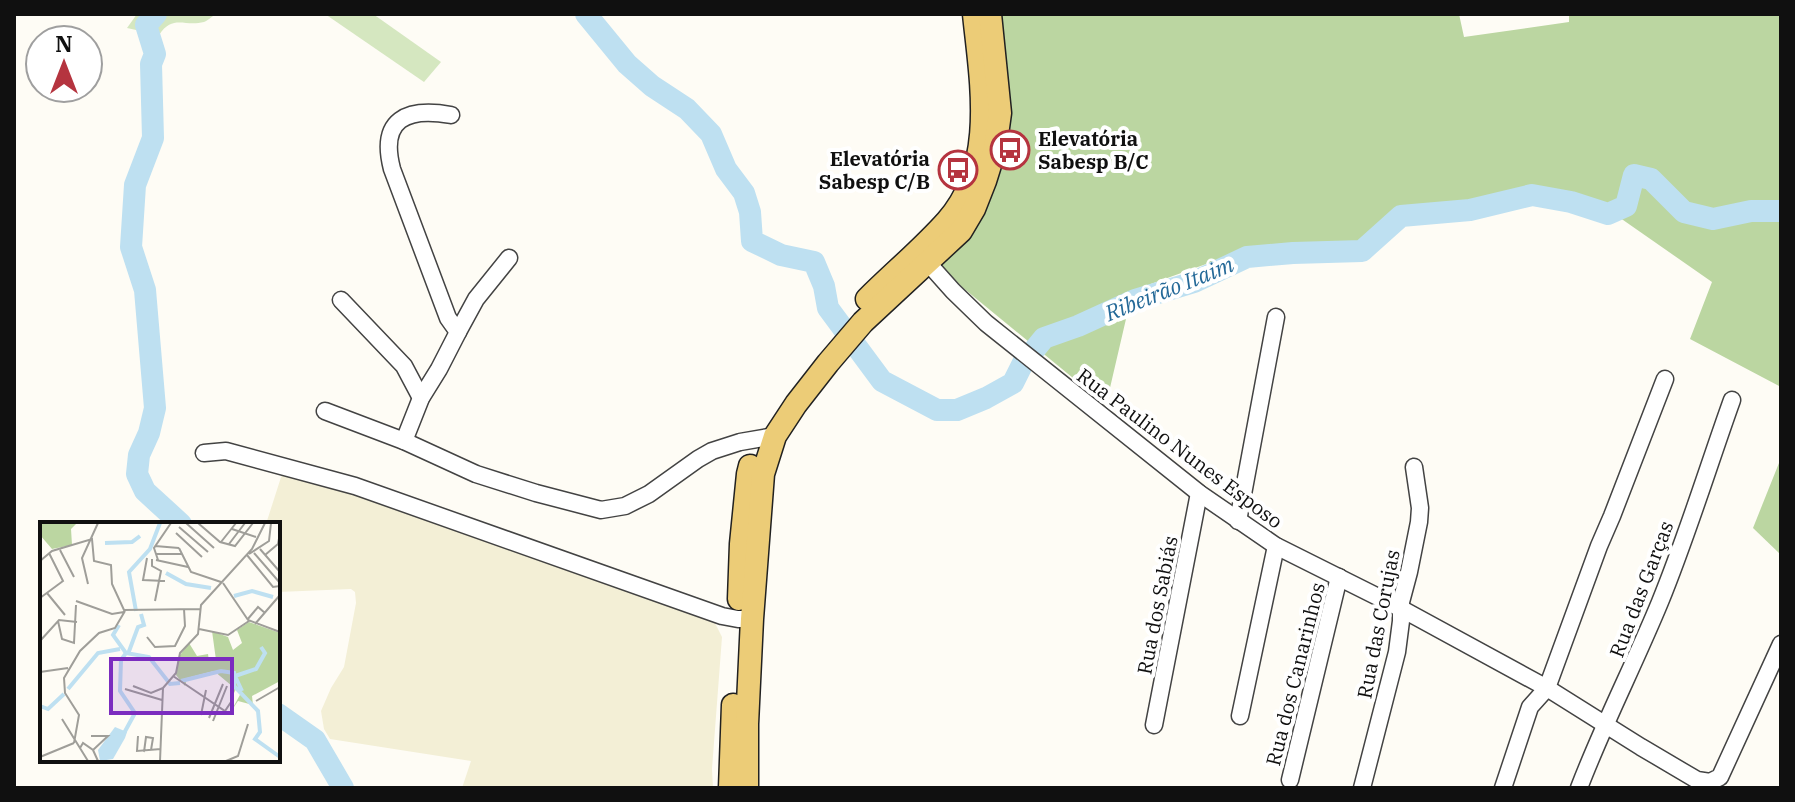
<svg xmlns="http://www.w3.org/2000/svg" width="1795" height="802" viewBox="0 0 1795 802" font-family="'IBM Plex Serif',serif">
	<rect width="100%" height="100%" fill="#fefcf5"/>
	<polygon fill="#f3efd6" points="283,471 371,495 714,621 722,637 712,769 713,788 462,788 471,761 330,739 324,729 321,711 331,688 344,667 356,603 355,592 351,589 278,592 278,524 266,524"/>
	<g fill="#d5e7c0">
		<path d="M137,14H215C212,17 207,21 204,22C184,27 173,14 159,35L127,28Z"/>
		<polygon points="325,14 373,14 441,62 424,82"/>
	</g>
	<g fill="#bbd6a1">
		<polygon points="999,14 1459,14 1464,37 1569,22 1569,14 1781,14 1781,387 1690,339 1712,282 1603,206 1530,187 1471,201 1399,206 1360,242 1245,250 1123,294 1126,319 1106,405 962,287 940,264 969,240 983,213 1003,160 1008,110"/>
		<polygon points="1781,458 1781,555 1753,528"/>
	</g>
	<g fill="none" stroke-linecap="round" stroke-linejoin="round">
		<g stroke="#bee0f1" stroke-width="22">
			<polyline points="156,14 146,25 155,54 151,64 153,138 135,185 131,247 145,290 155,408 149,433 139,455 137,474 145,491 181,524"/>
			<polyline points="586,14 627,64 652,86 687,109 711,134 726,169 744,193 750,212 752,241 781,255 814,262 824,286 828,308 882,381 937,410 957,410 986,398 1013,383 1025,359"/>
			<polyline points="1035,349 1044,338 1078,326 1135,300 1194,282 1247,257 1293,253 1362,251 1401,216 1470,210 1532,195 1571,202 1608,214 1626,206 1634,175 1651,179 1684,212 1713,219 1751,211 1781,211"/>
			<polyline points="278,714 315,740 343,788"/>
		</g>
		<g stroke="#434343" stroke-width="19">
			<g id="minor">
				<polyline points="928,263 953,291 986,323 1199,493 1276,546 1400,608 1547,688 1641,747 1697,780 1710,782 1720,777 1781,644"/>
				<polyline points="341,300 404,366 421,398"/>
				<polyline points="458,332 476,299 509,258"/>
				<polyline points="325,411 404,441 476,474 536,493 601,510 625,506 649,494 698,459 712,451 740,442 775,436"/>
				<path d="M404,441L421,398L439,369L458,332L448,318L392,169C379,119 407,107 451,115"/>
				<polyline points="204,453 226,451 355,486 722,616 738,619 752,619"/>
				<polyline points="1238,521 1276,317"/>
				<polyline points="1240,716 1276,546"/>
				<polyline points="1154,725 1199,493"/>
				<polyline points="1290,780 1339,577"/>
				<polyline points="1362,788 1397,652 1401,621 1401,602 1409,572 1419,522 1420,508 1414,467"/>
				<polyline points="1503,788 1530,707 1547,688 1599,546 1612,516 1665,379"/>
				<path d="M1579,788C1603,725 1634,665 1660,602C1687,536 1708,467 1732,400"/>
			</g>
		</g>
		<g stroke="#212121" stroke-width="25">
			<g id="major">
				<path d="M867,299C893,273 922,249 947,221C997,165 981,82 974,14"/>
				<polyline points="739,599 741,544 748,474 750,466"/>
				<polyline points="730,788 733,705"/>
				<polyline points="747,788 747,724 752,619 763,474 775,436 796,404 828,363 863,322 961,231 974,209 985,181 995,149 1000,113 990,14"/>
			</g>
		</g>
		<use href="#minor" stroke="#fff" stroke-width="16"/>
		<use href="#major" stroke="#eccc77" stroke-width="22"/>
	</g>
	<defs>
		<g id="bus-ring" transform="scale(2)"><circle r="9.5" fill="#fff" stroke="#b5343f" stroke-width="1.5"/><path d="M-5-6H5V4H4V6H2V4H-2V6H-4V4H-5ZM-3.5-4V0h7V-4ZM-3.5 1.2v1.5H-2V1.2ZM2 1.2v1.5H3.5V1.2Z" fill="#b5343f"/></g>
	</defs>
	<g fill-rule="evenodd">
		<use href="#bus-ring" x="1010" y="150"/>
		<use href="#bus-ring" x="958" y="170"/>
	</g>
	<g text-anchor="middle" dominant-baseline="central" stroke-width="8" stroke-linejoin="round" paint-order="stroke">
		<g font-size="20" font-weight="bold" fill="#101010" stroke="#fff" text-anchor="start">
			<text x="1038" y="138">Elevatória<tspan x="1038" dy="23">Sabesp B/C</tspan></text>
			<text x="930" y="158" text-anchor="end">Elevatória<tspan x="930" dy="23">Sabesp C/B</tspan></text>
		</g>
		<g font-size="20" fill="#101010" stroke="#fff">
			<text transform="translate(1180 448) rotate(37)">Rua Paulino Nunes Esposo</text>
			<text transform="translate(1641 589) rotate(-69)">Rua das Garças</text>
			<text transform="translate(1157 605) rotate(-79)">Rua dos Sabiás</text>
			<text transform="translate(1378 624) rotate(-79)">Rua das Corujas</text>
			<text transform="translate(1295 674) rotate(-76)">Rua dos Canarinhos</text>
		</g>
		<g font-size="22" font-style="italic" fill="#246998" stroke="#fff">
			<text transform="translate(1169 288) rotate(-22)">Ribeirão Itaim</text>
		</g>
	</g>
	<g transform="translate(40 522)">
		<rect width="240" height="240" fill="#fefcf5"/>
		<path d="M0,1H37L31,7L32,23L12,27L0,13ZM209,100L240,111V159L212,174L213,183L198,179L190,191L201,171L196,167L192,175V164L174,149L147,156L145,164L136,153L138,136L149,121L157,134L168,132L169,139L176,138L172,109L188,115L193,128L202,121L197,108Z" fill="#bbd6a1"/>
		<path d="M75,205L87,210L85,216L73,237L60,239L58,228Z" fill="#bee0f1"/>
		<path fill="none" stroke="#bee0f1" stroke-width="4" d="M65,21L92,20L100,14M126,51L146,62L171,66M194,74L212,69L233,75M96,89L89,50L110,27L120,1M79,103L73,113L86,131L81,138L80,169L95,191L83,213M86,131L109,135L130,162L140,161M88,132L98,105L104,103L101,92M141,159L181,149L194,151V164L218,189L220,210L215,217L240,235M28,167L58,131L80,127M202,169L195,154L216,147L225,131L221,125M0,184L8,187L24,172"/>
		<path fill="none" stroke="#9f9e99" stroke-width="2" d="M146,1L174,26M158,1L180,20L195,24L213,1M139,5L168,30M192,7L216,15M136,11L162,35M181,20L196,1M189,22L205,1M115,24L139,26M139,26L151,50L181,60M220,27L240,50M20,28L34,55M214,31L240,61M116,32H142M209,32L229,19L231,1M207,33L233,65L240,64M225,33L238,22L240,11M107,36L103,58L125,59M112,37V44L121,49L115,79M116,38L148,45M118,38L114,26L131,1M0,39L12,29L52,17L54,39L71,43L72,62L84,88L160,87M183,61L208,98L240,110M48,62L42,36L58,1M7,71L25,93M0,76L23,59L9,31M36,79L72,92L84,90M207,98L218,85L225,91M18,99L22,117L34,121L36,83M215,102L240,73M159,107L188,113L209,99M107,115L115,125L135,124L145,104L144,87M0,119L19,98L37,100M0,150L28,146M133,154L185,189L191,180M93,164L111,171L123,166M85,167L122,178M216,179L240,165M161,193L166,168M169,196L183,162M22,197L48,239M173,199L187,164M51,214H68L53,228M98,214L97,229L121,227M34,221L39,193L25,171L24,156L40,129L59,111L75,106L85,89M40,226L43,221L53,228L58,239M104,230L106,215L113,216L111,228M0,235L34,221M120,239L123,166L136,151L140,131L158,112L161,83L212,27L225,1M186,239L198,234L208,202"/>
		<path fill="#7b2cbf" fill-opacity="0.15" stroke="#7b2cbf" stroke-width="4" d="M71,137H192V191H71Z"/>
		<rect width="240" height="240" fill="none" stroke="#101010" stroke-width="4"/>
	</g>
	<rect width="1795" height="802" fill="none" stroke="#101010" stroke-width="32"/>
	<g transform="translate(64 64)"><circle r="38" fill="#ffffff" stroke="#9f9f9f" stroke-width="2"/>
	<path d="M0-6L14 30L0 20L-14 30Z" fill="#b5343f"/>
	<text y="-12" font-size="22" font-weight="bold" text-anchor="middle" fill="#101010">N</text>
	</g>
</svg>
